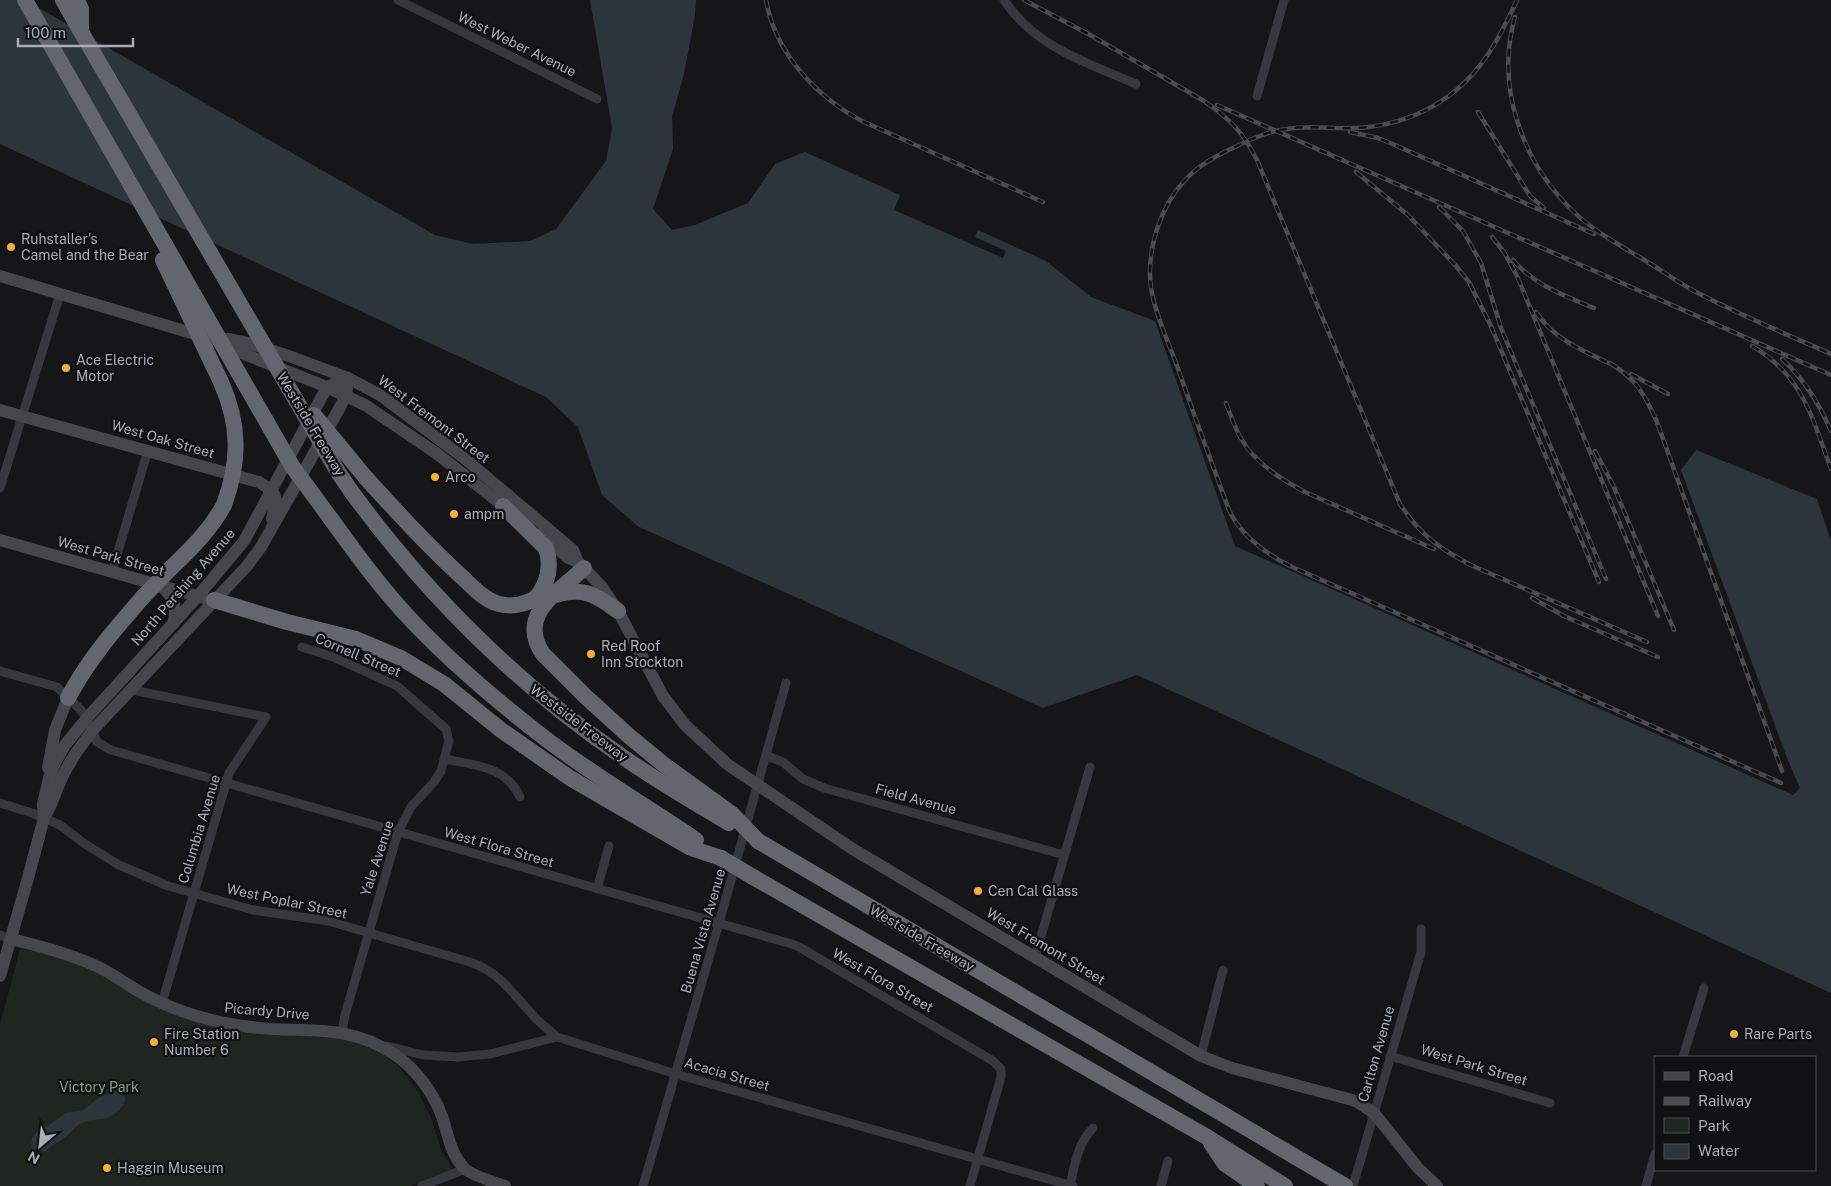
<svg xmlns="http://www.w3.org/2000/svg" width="1831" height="1186" viewBox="0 0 1831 1186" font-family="'Public Sans',sans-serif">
	<rect width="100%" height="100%" fill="#161618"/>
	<polygon fill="#1e261f" points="20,949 58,955 83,964 176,1013 347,1037 383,1054 399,1067 417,1090 430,1115 442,1152 453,1169 411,1186 0,1186 0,1025"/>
	<g fill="#2c353c">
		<polygon points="0,0 25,0 435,235 473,244 530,241 556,229 606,161 612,128 590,0 696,0 695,15 684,74 672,117 673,149 653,209 672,230 695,225 748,203 775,164 805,152 900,195 894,210 1003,258 1006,251 975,237 978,230 1046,261 1091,297 1155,321 1235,546 1793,795 1800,788 1787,758 1681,470 1696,450 1817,499 1831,541 1831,993 1137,675 1043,708 639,527 602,495 578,427 546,397 0,144"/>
		<path d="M113,1091H118L125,1097C126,1108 111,1118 101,1119C94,1120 88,1120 82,1123C75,1126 70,1134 64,1138C57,1143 52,1145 45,1152L31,1148L32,1138L41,1128L48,1126L66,1113L83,1110L100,1097Z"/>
	</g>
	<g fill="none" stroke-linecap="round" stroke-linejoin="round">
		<g stroke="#37383d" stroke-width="9">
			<polyline points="398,0 597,99"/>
			<path d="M1004,0C1035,47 1087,63 1136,84"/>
			<polyline points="1257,96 1284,0"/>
			<polyline points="0,488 60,294"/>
			<polyline points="112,572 148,450"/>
			<polyline points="302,647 333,657 397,686 446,729 449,741 441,771 434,782 411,807 398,832 345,1015 342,1033"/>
			<polyline points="0,671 57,687 81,710 87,718 97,742 111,750 792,944 801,948 993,1061 1001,1069 1001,1077 970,1186"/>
			<polyline points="132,690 266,717 229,773 162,1003"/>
			<polyline points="767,756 783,762 803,779 824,788 1064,855"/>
			<path d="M445,759C474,765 506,766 520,797"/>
			<path d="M0,803L32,813L60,825L85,844L119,865L168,886L253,910L328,921L473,963C501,974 511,992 531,1013C538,1022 548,1029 557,1037"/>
			<polyline points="597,889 609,846"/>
			<polyline points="0,935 11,939"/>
			<polyline points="1035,957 1090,767"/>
			<polyline points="387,1046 423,1055 458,1057 490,1054 557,1037 676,1074 1073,1186"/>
			<polyline points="1201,1056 1223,970"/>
			<polyline points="1390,1056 1550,1103"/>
			<polyline points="1683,1057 1704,988"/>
			<polyline points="422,1186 465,1169"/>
			<polyline points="643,1186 719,923 786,683"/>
			<path d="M1070,1186C1074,1166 1078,1143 1093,1128"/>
			<polyline points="1161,1186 1168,1161"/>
			<polyline points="1353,1186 1421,952 1421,929"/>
			<polyline points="1646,1186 1655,1154"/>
		</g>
		<g stroke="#45474d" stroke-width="12">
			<polyline points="0,276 215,340 229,348 327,387 365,405 436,453 509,510"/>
			<polyline points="217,340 228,339 248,343 289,356 348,378 380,395 464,458 573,550 578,562"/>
			<path d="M0,410L259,482C281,496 276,496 272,519"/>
			<polyline points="541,534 568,558 578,562 602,587 618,611 663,696 685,725 727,764 851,848 1201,1056 1232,1068 1356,1101 1374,1113 1418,1168 1437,1186"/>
			<polyline points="0,540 204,598"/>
			<path d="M161,586C173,596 178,609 173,624"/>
			<polyline points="48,768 55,730 68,698"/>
			<path d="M44,818C52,805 54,796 60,782C68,763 80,747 92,731L247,566L261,547L339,409L346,395L347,388"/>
			<path d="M11,939C39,946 68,953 94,965C111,972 124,983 140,992C172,1010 207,1021 243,1026C299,1035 342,1020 394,1054C415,1068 433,1092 442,1116C448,1134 450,1153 464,1168C469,1174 496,1183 505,1186"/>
			<polyline points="0,976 28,878 44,818 43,804 49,778 56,761 65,745 87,718 198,596 244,541 327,387 348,378"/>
		</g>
		<g stroke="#63666e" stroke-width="16">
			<polyline points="25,0 132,187"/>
			<polyline points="63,0 80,30"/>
			<polyline points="77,0 81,9 81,28"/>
			<path d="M366,478C397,512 428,546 462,577C473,587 484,600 499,604C518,609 534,601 548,590"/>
			<path d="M351,491C426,594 518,685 623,757C657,781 693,802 729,823"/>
			<path d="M503,506L546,548C552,566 548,583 536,598"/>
			<path d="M331,519C357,555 383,591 414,623C453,664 497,701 542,736C591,774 645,805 696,840"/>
			<path d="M171,568C192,548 210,530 224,505"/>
			<path d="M584,568C559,592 516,614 543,654L585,696L629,736L663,764L732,814"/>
			<path d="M555,595C583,587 595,594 618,611"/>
			<polyline points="214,600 287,622 356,639 401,658 444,684 501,730 570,778 691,848 721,858"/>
			<path d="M68,698C88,660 115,629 143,597"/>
			<polyline points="758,841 1345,1186"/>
			<polyline points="753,877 1207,1137 1285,1186"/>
			<polyline points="1211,1143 1225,1164 1257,1186"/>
		</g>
		<g stroke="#4a4c52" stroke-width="4.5">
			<g id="rail">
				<path d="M766,0C775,53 817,98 864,122L1043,202"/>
				<path d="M1024,0L1092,36L1204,101C1231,120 1242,131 1257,160L1400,504C1420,535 1440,549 1473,566"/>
				<path d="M1517,0C1495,48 1474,86 1424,111C1403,121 1379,127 1355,128C1332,129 1309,125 1287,129C1269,131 1253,138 1237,146C1218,155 1200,164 1186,179C1160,206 1146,251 1151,288C1155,313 1167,339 1176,363C1193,412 1211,461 1229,510C1241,536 1265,553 1290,566L1781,783"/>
				<path d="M1515,17C1495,86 1522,162 1573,211C1592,230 1618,244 1641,258C1660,269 1677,282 1696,292C1740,315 1786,334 1831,354"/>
				<polyline points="1217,105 1831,375"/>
				<polyline points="1478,112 1530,196 1544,208"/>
				<polyline points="1350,132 1378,138 1395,145 1594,234"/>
				<polyline points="1356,172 1408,215 1456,266 1469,282 1490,324 1599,582"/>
				<polyline points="1439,207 1463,231 1481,263 1501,328 1606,579"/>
				<polyline points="1492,237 1504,252 1517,276 1658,616"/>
				<path d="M1513,260C1534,285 1565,296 1594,308"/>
				<path d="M1536,312C1554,340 1586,352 1615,366"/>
				<path d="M1752,346C1803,376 1812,417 1831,469"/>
				<path d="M1782,359C1805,380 1819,403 1831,431"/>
				<path d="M1610,363C1637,380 1644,393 1657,422L1782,771"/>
				<polyline points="1631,374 1668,394"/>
				<path d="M1226,403C1231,416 1235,429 1242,440C1255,463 1282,480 1305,492L1434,549"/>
				<polyline points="1595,451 1613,485 1674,630"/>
				<polyline points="1466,563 1647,642"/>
				<polyline points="1532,598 1564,616 1658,657"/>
			</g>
		</g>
		<use href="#rail" stroke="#111113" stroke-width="2.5" stroke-dasharray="8" stroke-linecap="butt"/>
		<g stroke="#63666e" stroke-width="16">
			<polyline points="80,30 338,472 351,491"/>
			<polyline points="132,187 292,466 331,519"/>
			<path d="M163,260L221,382C240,425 240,461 224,505"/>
			<polyline points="314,415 366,478"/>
			<polyline points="143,597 171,568"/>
			<polyline points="732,814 758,841"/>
			<polyline points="721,858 753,877"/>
		</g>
	</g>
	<g fill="#f2b134" stroke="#111113" stroke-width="2">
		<circle cx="11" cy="247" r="5"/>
		<circle cx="66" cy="368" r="5"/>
		<circle cx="435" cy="477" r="5"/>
		<circle cx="454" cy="514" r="5"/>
		<circle cx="591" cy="654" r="5"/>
		<circle cx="978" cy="891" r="5"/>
		<circle cx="1734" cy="1034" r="5"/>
		<circle cx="154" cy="1042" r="5"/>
		<circle cx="107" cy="1168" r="5"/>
	</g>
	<g text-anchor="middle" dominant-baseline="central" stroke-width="4.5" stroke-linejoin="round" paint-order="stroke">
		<g font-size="14" fill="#a8adb8" stroke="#111113">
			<text transform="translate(517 44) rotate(26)">West Weber Avenue</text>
			<text transform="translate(434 419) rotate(37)">West Fremont Street</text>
			<text transform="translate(311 424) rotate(59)">Westside Freeway</text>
			<text transform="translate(163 439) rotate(16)">West Oak Street</text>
			<text transform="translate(111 556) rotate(16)">West Park Street</text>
			<text transform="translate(183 587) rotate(-49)">North Pershing Avenue</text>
			<text transform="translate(358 655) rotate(23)">Cornell Street</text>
			<text transform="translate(579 723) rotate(37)">Westside Freeway</text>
			<text transform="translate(916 799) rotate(15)">Field Avenue</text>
			<text transform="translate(199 829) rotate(-73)">Columbia Avenue</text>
			<text transform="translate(499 847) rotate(16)">West Flora Street</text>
			<text transform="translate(377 858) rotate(-72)">Yale Avenue</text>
			<text transform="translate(287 901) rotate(12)">West Poplar Street</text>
			<text transform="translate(703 931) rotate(-74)">Buena Vista Avenue</text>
			<text transform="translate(922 938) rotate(30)">Westside Freeway</text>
			<text transform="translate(1046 946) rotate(31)">West Fremont Street</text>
			<text transform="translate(883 980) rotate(30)">West Flora Street</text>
			<text transform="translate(267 1011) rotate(5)">Picardy Drive</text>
			<text transform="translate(1376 1054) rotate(-74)">Carlton Avenue</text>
			<text transform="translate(1474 1065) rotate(17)">West Park Street</text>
			<text transform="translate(727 1074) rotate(16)">Acacia Street</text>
		</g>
		<g font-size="14" fill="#a8adb8" stroke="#111113" text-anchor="start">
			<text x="21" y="239">Ruhstaller's<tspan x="21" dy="16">Camel and the Bear</tspan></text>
			<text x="76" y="360">Ace Electric<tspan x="76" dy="16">Motor</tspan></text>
			<text x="445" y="477">Arco</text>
			<text x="464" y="514">ampm</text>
			<text x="601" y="646">Red Roof<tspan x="601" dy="16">Inn Stockton</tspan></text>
			<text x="988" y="891">Cen Cal Glass</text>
			<text x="164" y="1034">Fire Station<tspan x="164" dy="16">Number 6</tspan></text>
			<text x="1744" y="1034">Rare Parts</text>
			<text x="117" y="1168">Haggin Museum</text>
		</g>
		<g font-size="14" fill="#7fa381" stroke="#111113">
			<text x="99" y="1087">Victory Park</text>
		</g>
	</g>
	<rect x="1654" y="1056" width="162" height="115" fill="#111113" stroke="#4d4f55"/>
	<rect x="1664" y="1072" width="25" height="8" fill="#45474d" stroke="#4d4f55"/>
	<text x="1698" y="1081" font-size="15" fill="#a8adb8">Road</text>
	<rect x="1664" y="1097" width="25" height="8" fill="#4a4c52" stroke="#4d4f55"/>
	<text x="1698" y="1106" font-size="15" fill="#a8adb8">Railway</text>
	<rect x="1664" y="1118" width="25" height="15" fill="#1e261f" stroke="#4d4f55"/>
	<text x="1698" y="1131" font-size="15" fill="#a8adb8">Park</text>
	<rect x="1664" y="1144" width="25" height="15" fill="#2c353c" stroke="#4d4f55"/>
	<text x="1698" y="1156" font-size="15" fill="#a8adb8">Water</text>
	<g transform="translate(40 1146) rotate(208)" stroke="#111113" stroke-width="4" paint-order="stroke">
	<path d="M0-4L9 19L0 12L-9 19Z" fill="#a8adb8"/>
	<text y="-8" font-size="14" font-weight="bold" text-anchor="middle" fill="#a8adb8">N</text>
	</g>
	<path d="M18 38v8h115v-8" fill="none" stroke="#a8adb8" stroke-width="2.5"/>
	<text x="25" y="38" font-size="15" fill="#a8adb8" stroke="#111113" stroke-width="4" paint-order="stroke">100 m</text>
</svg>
